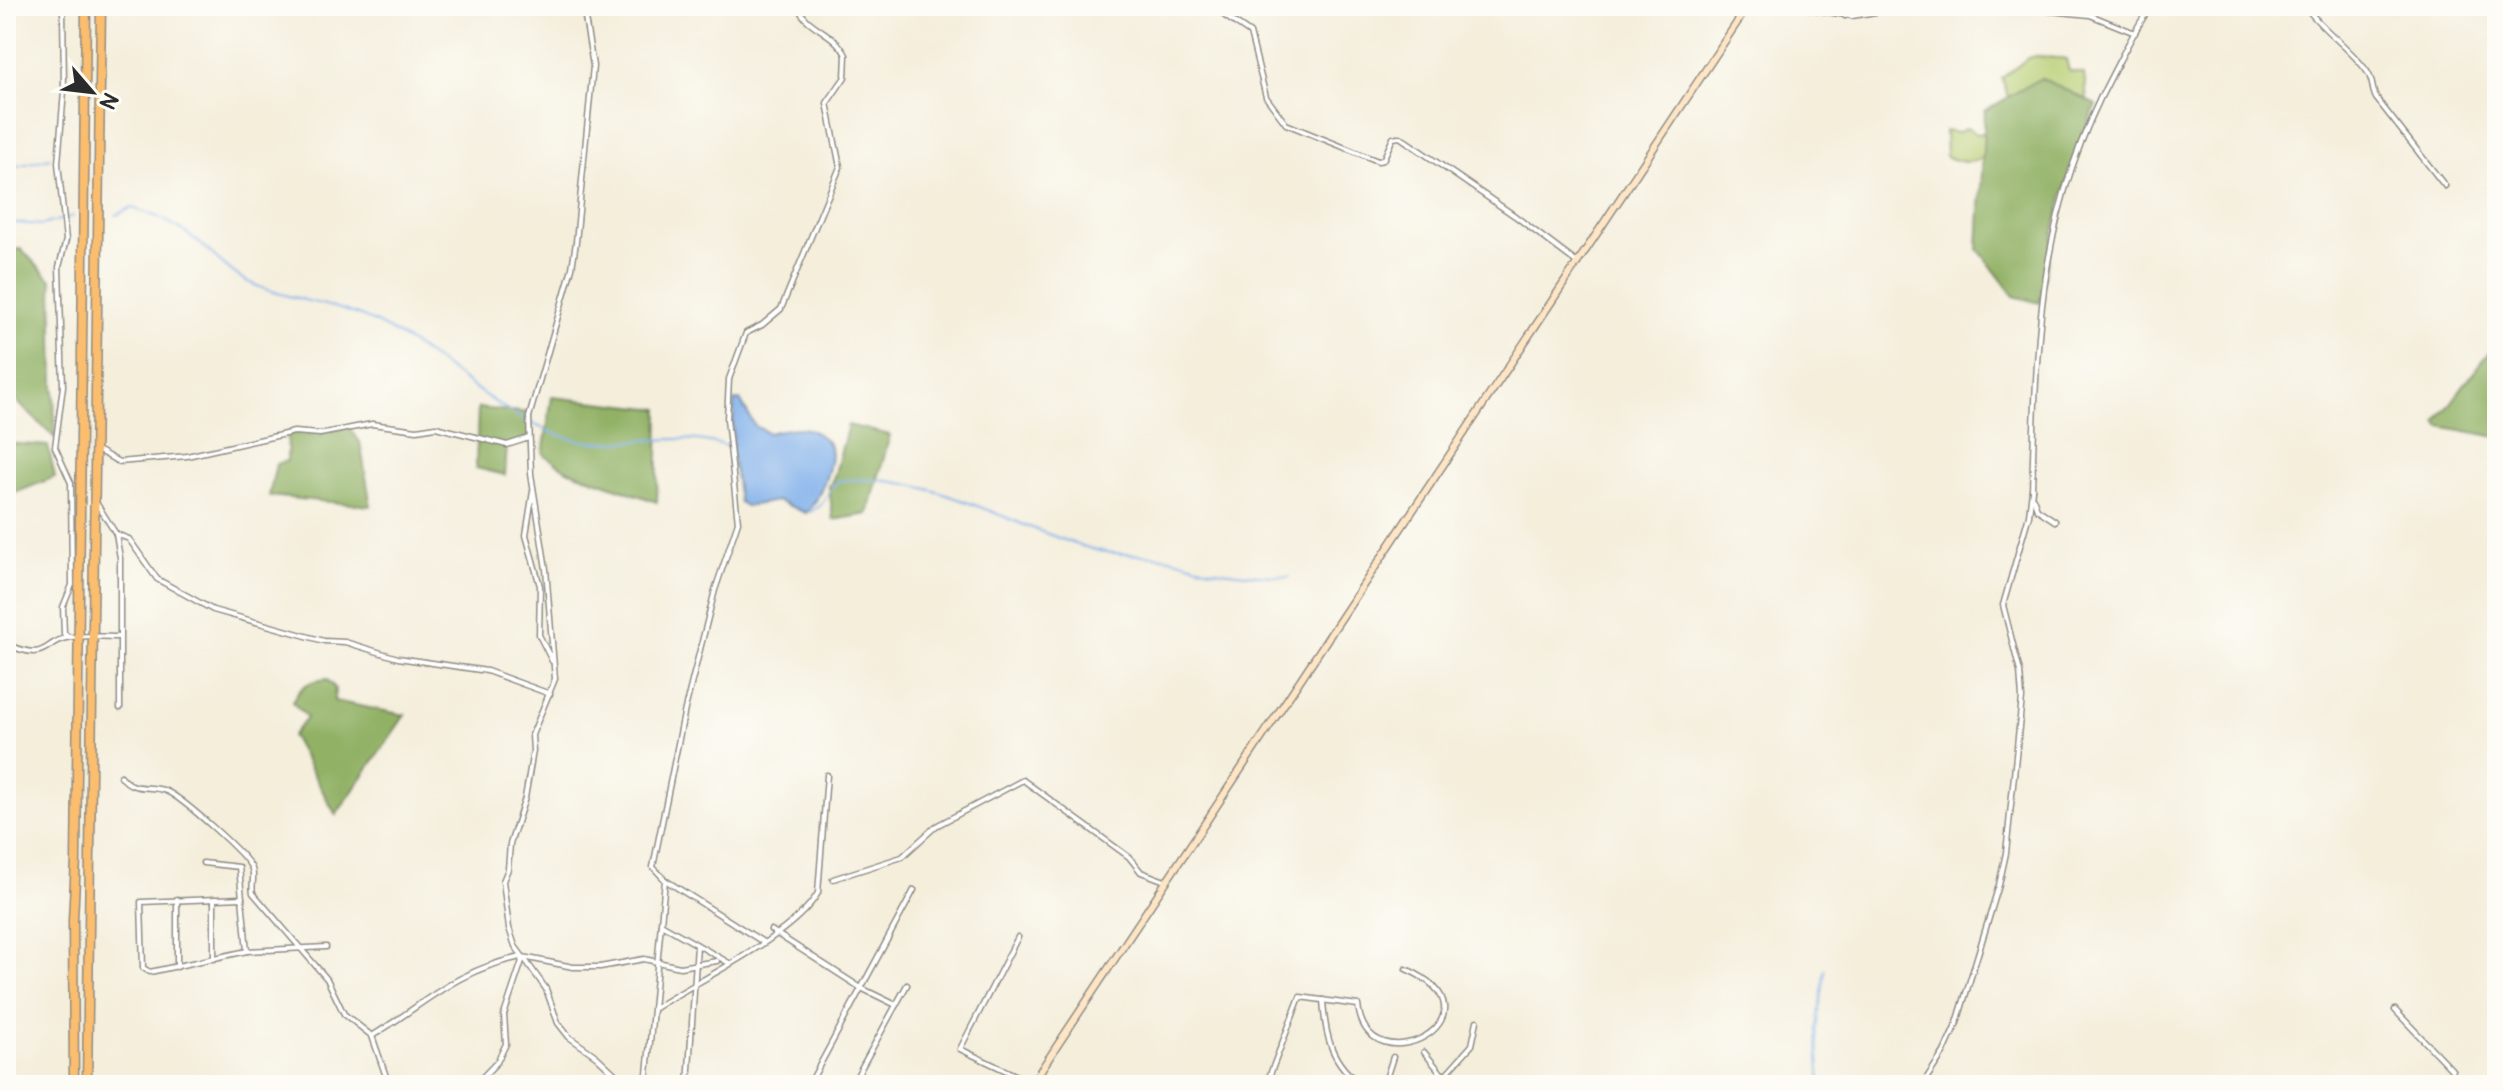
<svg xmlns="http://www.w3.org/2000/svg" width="2503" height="1091" viewBox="0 0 2503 1091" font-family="Pangolin,sans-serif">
	<rect width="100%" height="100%" fill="#fdfcf7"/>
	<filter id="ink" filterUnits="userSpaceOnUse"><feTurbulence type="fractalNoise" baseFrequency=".0125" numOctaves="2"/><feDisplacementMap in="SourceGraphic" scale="16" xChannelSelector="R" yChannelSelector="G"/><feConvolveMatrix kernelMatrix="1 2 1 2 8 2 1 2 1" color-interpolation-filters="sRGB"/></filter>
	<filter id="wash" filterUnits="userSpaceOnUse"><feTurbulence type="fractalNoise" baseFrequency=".006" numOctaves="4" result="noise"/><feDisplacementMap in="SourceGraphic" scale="32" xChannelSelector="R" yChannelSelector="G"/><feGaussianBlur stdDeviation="1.8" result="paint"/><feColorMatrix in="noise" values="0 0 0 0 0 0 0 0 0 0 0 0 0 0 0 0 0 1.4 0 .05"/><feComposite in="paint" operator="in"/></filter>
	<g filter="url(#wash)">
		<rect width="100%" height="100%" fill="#f4eedb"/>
		<g fill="#b7ce73" stroke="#717c4f" stroke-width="2">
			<polygon points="2036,56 2066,59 2069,71 2084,74 2087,100 2041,78 2008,97 2002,78 2028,58"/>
			<path d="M1967,128L1977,134L1984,133L1983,158C1971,165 1958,162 1946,156L1945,131L1957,133Z"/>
		</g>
		<g fill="#91b165" stroke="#5e6e48" stroke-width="2">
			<path d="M2041,78L2096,105C2066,168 2052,234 2040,303L2014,296L1978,249L1985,111Z"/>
			<polygon points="21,249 52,281 55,438 6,391 6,251"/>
			<polygon points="2497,341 2497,437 2440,426 2437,422"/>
			<polygon points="552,397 659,409 657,502 567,470 543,454"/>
			<polygon points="478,408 530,413 529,438 507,445 505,475 476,468"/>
			<polygon points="848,425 890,435 868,514 833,520 829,486 834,477"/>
			<polygon points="348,427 360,442 371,506 269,496 276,464 287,461 288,433 320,434"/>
			<polygon points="6,443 48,446 55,477 15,493 6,465"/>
			<path d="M327,679L335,688L334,701L405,715L336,815L292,736L307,717L292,702C302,685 308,681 327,679Z"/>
		</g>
		<path fill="#7fafea" stroke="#556d8a" stroke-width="2" d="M740,400L755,426L768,433C793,427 810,422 829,444C836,461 819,501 806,513L778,501L746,506L739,502L732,454L734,401Z"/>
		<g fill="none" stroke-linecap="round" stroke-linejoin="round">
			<g stroke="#7fafea" stroke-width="2">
				<polyline points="6,169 50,158"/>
				<path d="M116,215L131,208C153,213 178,226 196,240C214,254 227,271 248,282C286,300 331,302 370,320C437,351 490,412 562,436C611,453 672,427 730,447"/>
				<polyline points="6,222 42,225 73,216"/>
				<path d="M810,512L820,506L837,481C930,470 1005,525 1092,549C1115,556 1140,553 1164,557C1180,559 1195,566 1211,569C1237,574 1263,576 1289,577"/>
				<polyline points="1821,1085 1817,1029 1825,970"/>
			</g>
		</g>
	</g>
	<g filter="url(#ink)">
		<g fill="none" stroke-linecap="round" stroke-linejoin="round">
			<g stroke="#908c83" stroke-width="7">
				<g id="street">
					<polyline points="63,6 64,91 58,163 66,240 59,267 63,386 55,447 71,483 72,585 63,607 64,634 69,637"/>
					<polyline points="583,6 593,66 576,242 572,268 529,417 531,474 546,569 555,679 532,735 533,751 525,798 510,844 508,869 503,881 509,928 515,946 523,957 573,967 600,967 644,959 680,967 717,961"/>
					<polyline points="1218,6 1225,16 1250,33 1266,97 1286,124 1378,161 1383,160 1393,138 1400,137 1515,216 1576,262"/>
					<polyline points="1365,6 1375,6"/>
					<polyline points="1662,6 1743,13"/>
					<polyline points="1793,6 1852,16 1910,6"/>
					<polyline points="2000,6 2090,15 2135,33"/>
					<path d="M2305,6C2323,31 2349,47 2366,70C2374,80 2371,89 2376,98L2445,186"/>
					<polyline points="1845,16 1857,6"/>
					<polyline points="97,450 119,462 187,456 294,432 320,434 372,424 417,430 436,427 507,445 529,438"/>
					<path d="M2032,490C2037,334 2037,216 2112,75C2124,52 2136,27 2151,6"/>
					<polyline points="533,491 526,535 540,586 539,635 552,661"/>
					<polyline points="2033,498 2037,509 2055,521"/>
					<polyline points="97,504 116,534 120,558 120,708"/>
					<polyline points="116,534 129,539 157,579 213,610 324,641 345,642 398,658 487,671 550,694"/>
					<path d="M6,644C51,664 41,640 72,637C87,635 103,637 118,637"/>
					<path d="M121,776C133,793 150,784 166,791C181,797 247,855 252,869C255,877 251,886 253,893L327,979L344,1014L372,1036L389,1085"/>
					<polyline points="203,863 239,867 247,951"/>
					<polyline points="833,879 902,857 936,826 1023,780 1129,857 1141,872 1165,881"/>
					<polyline points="242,898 141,902 143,968 150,972 247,951 326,947"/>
					<polyline points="214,899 214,959"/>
					<polyline points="661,924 729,963"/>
					<polyline points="771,930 861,988 896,1005"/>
					<polyline points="1018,937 960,1049 1032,1083"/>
					<path d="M763,942L665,880L653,867L685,709L715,590L738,522L727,419L729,379L746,333L762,325L781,309L840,167L827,103L845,77L846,55C834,31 805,28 798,6"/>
					<polyline points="524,958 546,989 558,1023 569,1037 596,1056 627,1085"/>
					<polyline points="177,967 177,899"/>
					<path d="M1323,1000C1325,1035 1331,1065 1363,1085"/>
					<path d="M655,1008C700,979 792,937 818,893L827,775"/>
					<polyline points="2395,1010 2452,1070"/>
					<path d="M372,1036C426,1003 456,970 521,957"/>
					<polyline points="1424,1052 1451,1085"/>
					<polyline points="475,1085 497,1062 506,1044 504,1015 523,958"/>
					<polyline points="646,1085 665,880"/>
					<polyline points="688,1085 697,945"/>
					<polyline points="809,1085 914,890"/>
					<polyline points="852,1085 907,985"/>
					<path d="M1266,1085L1300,997L1358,1005C1367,1091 1511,1015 1406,969"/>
					<polyline points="1384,1085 1393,1057"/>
					<polyline points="1436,1085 1472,1045 1477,1021"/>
					<polyline points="1922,1085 1944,1052 1957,1023 1999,885 2006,853 2022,698 2020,672 2003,605 2029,515 2032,490"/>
				</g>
			</g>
			<g stroke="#908c83" stroke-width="9">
				<polyline id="secondary" points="1031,1085 1748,6"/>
			</g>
			<g stroke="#908c83" stroke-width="11">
				<g id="highway">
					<polyline points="74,1085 73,920 76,860 86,6"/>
					<polyline points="87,1085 101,6"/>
				</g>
			</g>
			<use href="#street" stroke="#fff" stroke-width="4"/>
			<use href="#secondary" stroke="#fde5c5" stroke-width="6"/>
			<use href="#highway" stroke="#fbbd6e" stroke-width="8"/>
		</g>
	</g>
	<rect width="2503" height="1091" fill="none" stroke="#fdfcf7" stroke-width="32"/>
	<g transform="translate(92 92) rotate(118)" stroke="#fdfcf7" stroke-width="6" paint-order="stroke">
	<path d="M0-6L14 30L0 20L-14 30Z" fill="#2b2b2b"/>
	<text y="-12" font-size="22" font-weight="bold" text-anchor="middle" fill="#2b2b2b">N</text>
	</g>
</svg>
